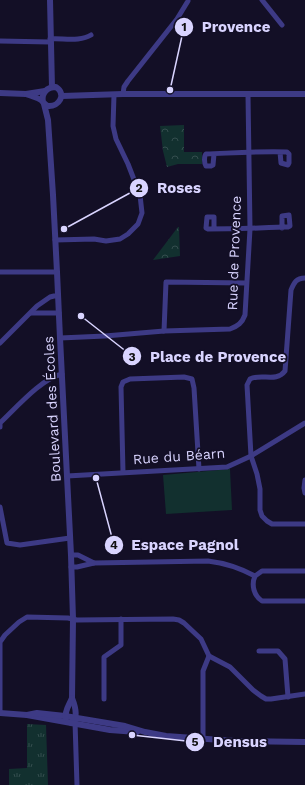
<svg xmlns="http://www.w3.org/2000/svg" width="305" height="785" viewBox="0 0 305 785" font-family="'Work Sans',sans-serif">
	<defs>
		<pattern id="grass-tufts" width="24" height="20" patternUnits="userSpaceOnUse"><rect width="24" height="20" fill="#12302f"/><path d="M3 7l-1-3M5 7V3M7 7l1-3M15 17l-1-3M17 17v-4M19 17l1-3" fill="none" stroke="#344d4e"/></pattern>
		<pattern id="park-crowns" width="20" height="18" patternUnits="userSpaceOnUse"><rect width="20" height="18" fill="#12302f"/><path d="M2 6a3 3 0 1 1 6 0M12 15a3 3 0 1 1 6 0" fill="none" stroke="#344d4e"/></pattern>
	</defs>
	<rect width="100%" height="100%" fill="#130f26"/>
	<polygon fill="url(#grass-tufts)" points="27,724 46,725 48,785 9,785 9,769 27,768"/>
	<g fill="url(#park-crowns)">
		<polygon points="184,125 184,152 202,152 202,164 178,164 167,167 163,151 160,126"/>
		<polygon points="178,227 179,227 180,256 153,260"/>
	</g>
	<polygon fill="#12302f" points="230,469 232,510 166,514 163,475"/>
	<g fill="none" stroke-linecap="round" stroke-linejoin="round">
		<g stroke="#3d3a85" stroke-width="5">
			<polyline points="262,0 282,25"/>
			<path d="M50,39C63,38 80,42 91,35"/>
			<polyline points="0,41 50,42"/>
			<polyline points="123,94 124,87 128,81 177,19 188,1 188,0"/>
			<path d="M214,154L213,165L211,166H206C204,163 204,156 206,154C233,153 260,151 287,152L289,154V163L288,165L281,163L280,152"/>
			<path d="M214,229V217H207L206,228L208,229C235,229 261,228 288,227L290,226L289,215L282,216V228"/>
			<polyline points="55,240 94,239 106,241 120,239 128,234 138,224 142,213 140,195 128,164 116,139 113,126 114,95"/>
			<polyline points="0,272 57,272"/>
			<path d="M305,278C296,278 294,283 291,290L285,371C276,383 262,373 250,379L247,385L251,456L257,474L260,489V510L262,516L267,521L272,524H305"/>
			<polyline points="31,313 59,313"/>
			<polyline points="164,331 166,282 246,283"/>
			<path d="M60,338L105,336L164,331L230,329C238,326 242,323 245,315L250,229L248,95"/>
			<polyline points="0,343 37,306 50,297 54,296 58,296"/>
			<path d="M0,427V423C16,408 42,378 62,374"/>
			<polyline points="123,472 121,387 123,382 130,379 184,377 192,379 194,388 199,469"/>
			<polyline points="67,476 227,467 251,456 305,423"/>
			<polyline points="305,480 304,488 305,493"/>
			<polyline points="0,507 7,543 20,545 70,538"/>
			<polyline points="71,555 78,555 94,563"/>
			<path d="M71,567H77L94,563L208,561C225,563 240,568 255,576"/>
			<path d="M305,571H262L255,576C251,585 254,596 262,601H305"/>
			<polyline points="259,651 278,651 285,659 288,697"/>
			<polyline points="104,699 104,657 121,645 121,619"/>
			<polyline points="0,713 0,642 5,635 19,622 27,617 68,618 77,620 173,619 179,620 184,623 201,639 209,656 230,667 253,690 261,696 266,699 271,699 305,694"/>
			<polyline points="75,721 77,785"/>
			<polyline points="203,739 203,671 209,656"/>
		</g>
		<g stroke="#3d3a85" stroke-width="6">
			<polyline points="50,0 52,87"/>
			<polyline points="0,93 26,94 45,91"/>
			<path d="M26,94C31,96 36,97 41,100C43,102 45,105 48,106C59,107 67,94 56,87C47,87 41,93 43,102"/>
			<polyline points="62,96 123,94 305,94"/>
			<path d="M44,104L48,120L53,195L57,272L60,338L71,555L73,619L72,698C74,703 77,712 75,718C74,720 72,722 71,723"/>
			<polyline points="0,713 27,715 110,730 137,732"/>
			<polyline points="27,715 37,713 65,716 125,726 145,732 166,736 235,741 305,742"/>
			<path d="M66,718C64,711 70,704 72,698"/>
		</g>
	</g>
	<g text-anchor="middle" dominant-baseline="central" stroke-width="3.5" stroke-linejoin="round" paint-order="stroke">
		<g font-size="14" fill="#d9d4ff" stroke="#130f26">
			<text transform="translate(234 253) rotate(-88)">Rue de Provence</text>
			<text transform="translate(52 409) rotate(-93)">Boulevard des Écoles</text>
			<text transform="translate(179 456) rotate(-4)">Rue du Béarn</text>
		</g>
	</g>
	<path fill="none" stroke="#d9d4ff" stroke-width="1.5" d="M170 90L184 27M64 229L139 188M81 316L132 356M96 478L114 545M132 735L195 742"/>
	<g fill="#d9d4ff" stroke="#130f26" stroke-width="1.5">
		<circle cx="170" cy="90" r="4"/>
		<circle cx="64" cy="229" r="4"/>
		<circle cx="81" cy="316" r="4"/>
		<circle cx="96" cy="478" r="4"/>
		<circle cx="132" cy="735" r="4"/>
		<circle cx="184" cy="27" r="10"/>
		<circle cx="139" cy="188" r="10"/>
		<circle cx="132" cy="356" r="10"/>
		<circle cx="114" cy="545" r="10"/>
		<circle cx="195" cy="742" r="10"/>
	</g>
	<g font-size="12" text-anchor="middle" font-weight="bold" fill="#111">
		<text x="184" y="31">1</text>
		<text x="139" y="192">2</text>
		<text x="132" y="361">3</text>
		<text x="114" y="549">4</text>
		<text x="195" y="746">5</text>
	</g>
	<g font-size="15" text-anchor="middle" font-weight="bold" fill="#d9d4ff" stroke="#130f26" stroke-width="3.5" stroke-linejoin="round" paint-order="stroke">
		<text x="236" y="32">Provence</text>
		<text x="179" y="193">Roses</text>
		<text x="218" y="362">Place de Provence</text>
		<text x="185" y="550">Espace Pagnol</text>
		<text x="240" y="747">Densus</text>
	</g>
</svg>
